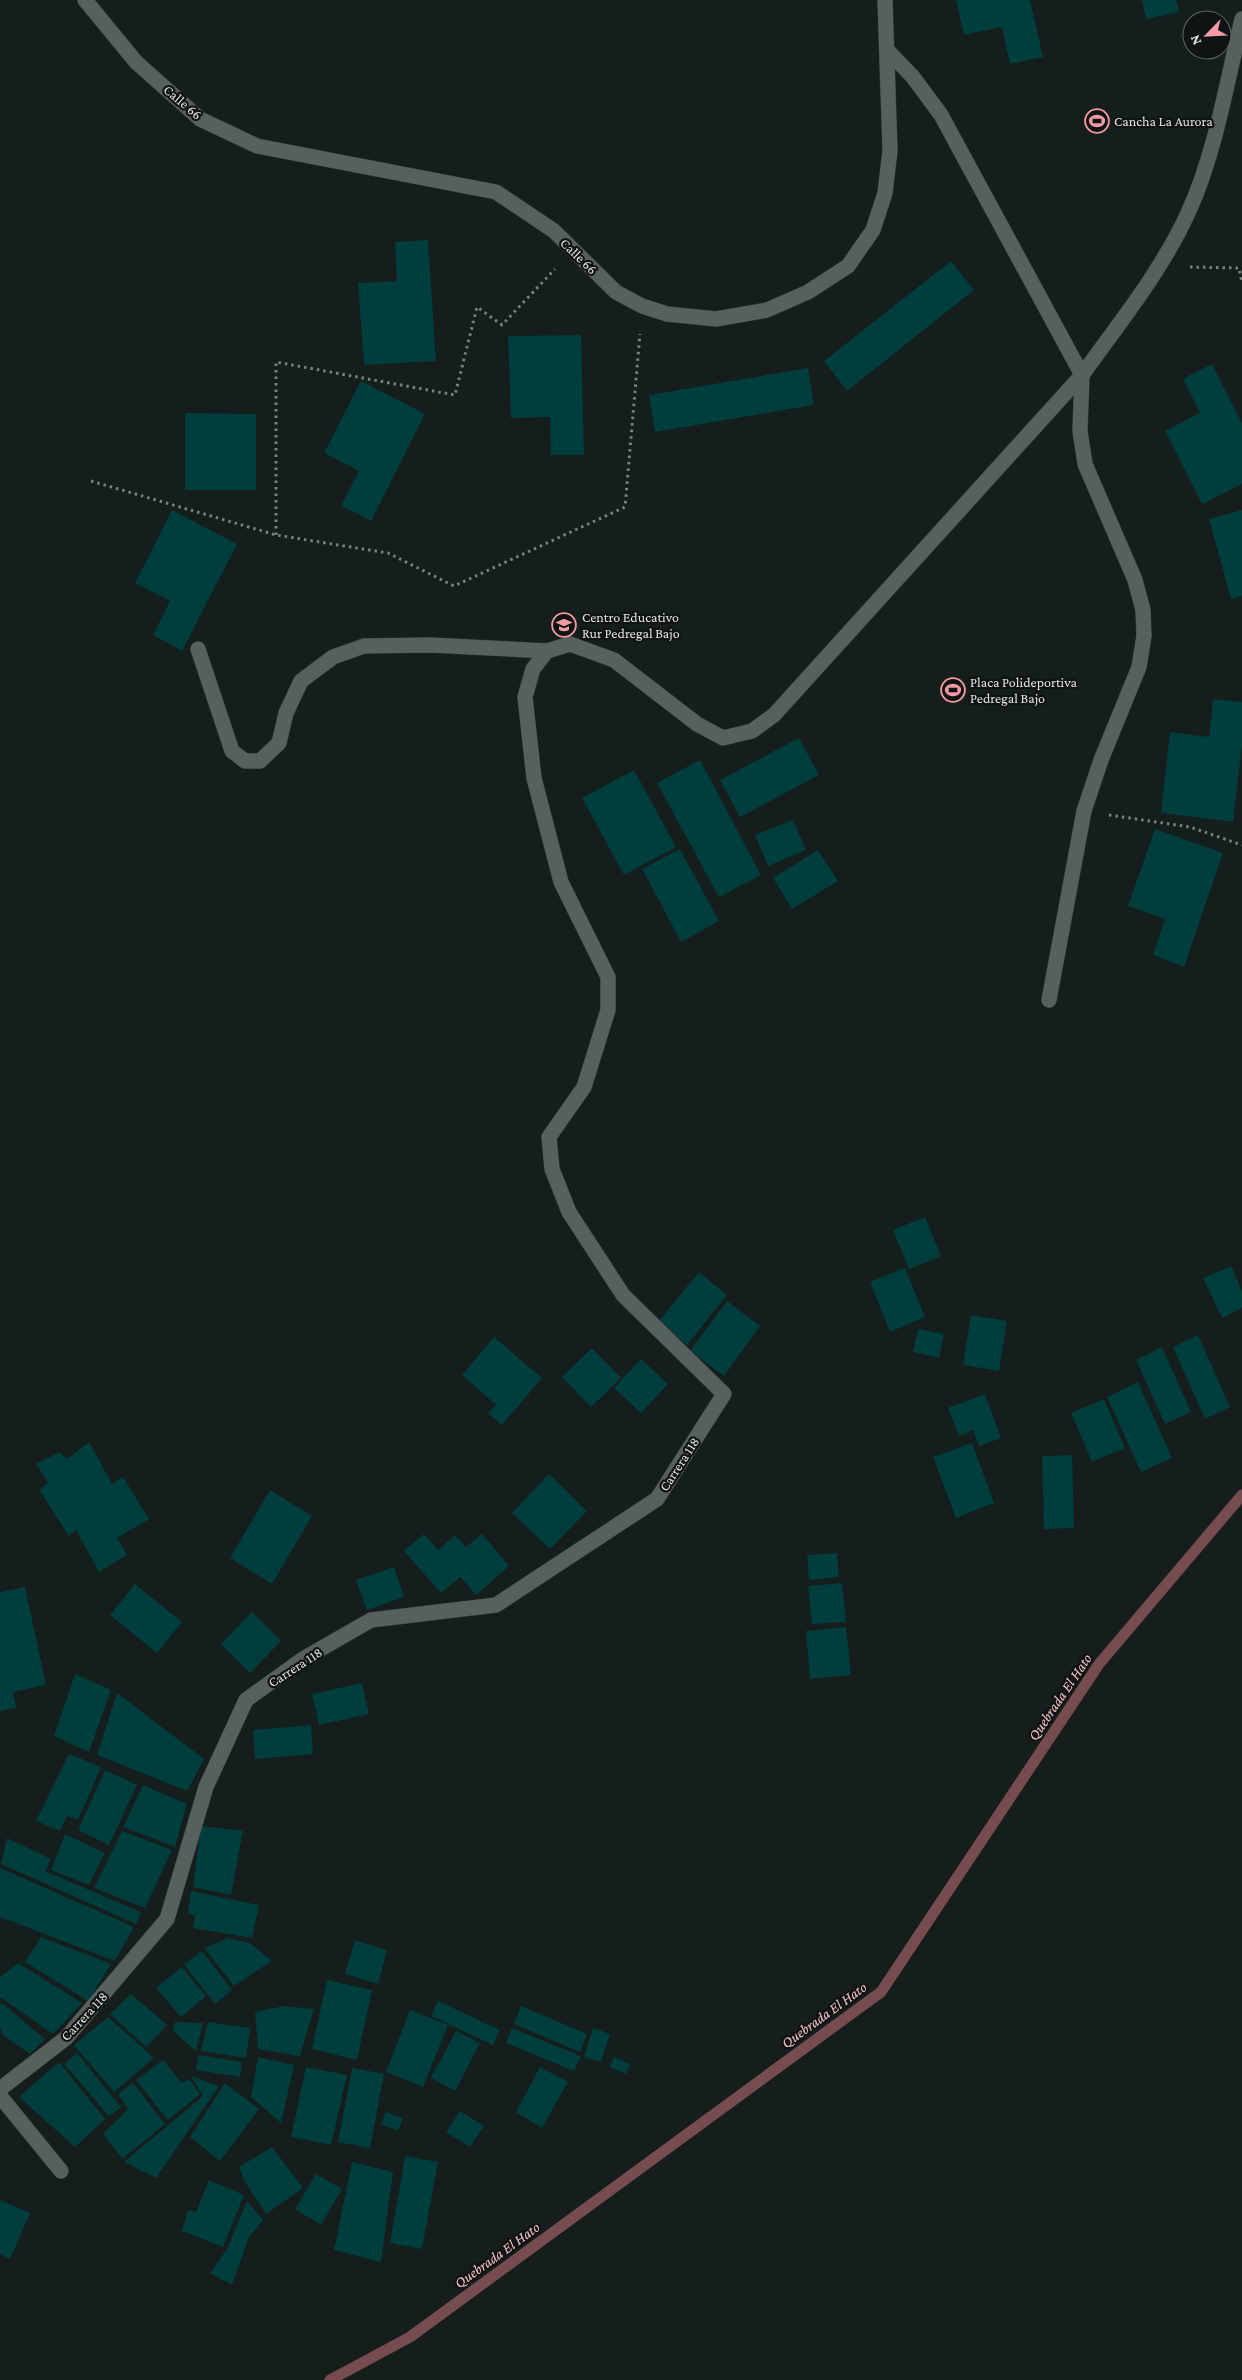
<svg xmlns="http://www.w3.org/2000/svg" width="1242" height="2380" viewBox="0 0 1242 2380" font-family="'Crimson Pro',serif">
	<rect width="100%" height="100%" fill="#161d1d"/>
	<g fill="none" stroke-linecap="round" stroke-linejoin="round">
		<polyline stroke="#764c50" stroke-width="11" points="330,2380 410,2337 881,1992 1099,1664 1242,1495"/>
	</g>
	<g fill="#003d3d">
		<polygon points="956,0 1030,0 1043,57 1010,64 1002,27 964,35"/>
		<polygon points="1142,0 1176,0 1179,12 1146,19"/>
		<polygon points="428,240 436,361 364,365 358,283 397,281 395,242"/>
		<polygon points="951,261 974,290 847,391 824,361"/>
		<polygon points="581,335 584,455 551,455 550,417 511,418 508,336"/>
		<polygon points="1212,364 1242,423 1242,484 1202,504 1165,431 1200,413 1183,379"/>
		<polygon points="808,368 814,405 655,432 649,395"/>
		<polygon points="361,381 425,414 371,521 341,506 359,471 324,453"/>
		<polygon points="185,413 256,414 256,490 185,490"/>
		<polygon points="172,510 237,544 182,651 153,635 170,601 135,583"/>
		<polygon points="1242,510 1242,596 1231,599 1209,519"/>
		<polygon points="1213,699 1242,702 1242,744 1233,822 1161,813 1170,732 1209,737"/>
		<polygon points="799,738 819,775 740,817 720,780"/>
		<polygon points="700,760 761,875 719,897 657,783"/>
		<polygon points="634,770 676,847 624,875 582,798"/>
		<polygon points="793,820 806,850 768,866 755,835"/>
		<polygon points="1155,829 1223,853 1184,967 1153,955 1165,919 1128,906"/>
		<polygon points="680,849 719,921 681,942 642,869"/>
		<polygon points="818,850 838,881 792,909 773,878"/>
		<polygon points="925,1217 941,1256 909,1269 893,1230"/>
		<polygon points="1231,1266 1242,1291 1242,1308 1222,1318 1203,1278"/>
		<polygon points="905,1268 925,1317 890,1332 870,1282"/>
		<polygon points="699,1272 727,1295 687,1345 658,1322"/>
		<polygon points="727,1301 760,1326 724,1376 690,1351"/>
		<polygon points="971,1315 1007,1321 999,1371 963,1365"/>
		<polygon points="918,1329 944,1334 939,1358 913,1352"/>
		<polygon points="1198,1335 1230,1407 1205,1419 1173,1347"/>
		<polygon points="494,1337 542,1378 502,1425 488,1413 496,1405 462,1375"/>
		<polygon points="1162,1347 1191,1412 1165,1424 1136,1360"/>
		<polygon points="592,1348 621,1378 591,1407 562,1377"/>
		<polygon points="641,1359 668,1384 641,1413 614,1388"/>
		<polygon points="1138,1382 1172,1458 1141,1472 1107,1397"/>
		<polygon points="985,1394 1001,1438 979,1446 973,1430 959,1436 948,1408"/>
		<polygon points="1104,1399 1125,1448 1092,1462 1071,1413"/>
		<polygon points="89,1442 112,1484 123,1477 149,1519 117,1538 127,1555 99,1572 76,1530 69,1536 39,1490 48,1483 36,1464 60,1452 67,1459"/>
		<polygon points="972,1443 994,1503 956,1518 933,1457"/>
		<polygon points="1072,1455 1074,1528 1044,1529 1042,1456"/>
		<polygon points="549,1474 587,1511 550,1549 512,1513"/>
		<polygon points="270,1490 312,1516 272,1584 230,1558"/>
		<polygon points="424,1534 438,1550 455,1535 466,1547 482,1534 509,1566 476,1595 460,1577 441,1593 404,1551"/>
		<polygon points="837,1553 839,1577 809,1580 807,1555"/>
		<polygon points="394,1567 404,1597 367,1610 356,1580"/>
		<polygon points="842,1583 846,1622 812,1624 808,1586"/>
		<polygon points="135,1584 182,1622 157,1653 110,1615"/>
		<polygon points="25,1587 46,1685 13,1692 16,1708 0,1711 0,1592"/>
		<polygon points="252,1612 281,1641 250,1673 221,1644"/>
		<polygon points="846,1627 851,1675 810,1679 806,1631"/>
		<polygon points="75,1674 111,1690 89,1752 54,1736"/>
		<polygon points="362,1683 369,1714 319,1725 312,1694"/>
		<polygon points="117,1693 204,1759 187,1791 97,1755"/>
		<polygon points="311,1725 313,1754 255,1759 253,1730"/>
		<polygon points="69,1754 101,1767 78,1820 67,1816 60,1831 36,1821"/>
		<polygon points="105,1770 137,1785 109,1845 78,1830"/>
		<polygon points="143,1785 187,1804 175,1847 123,1827"/>
		<polygon points="201,1826 243,1831 231,1895 193,1887"/>
		<polygon points="122,1831 172,1850 145,1908 94,1888"/>
		<polygon points="65,1834 105,1853 89,1885 51,1870"/>
		<polygon points="7,1838 51,1859 45,1871 141,1912 136,1924 1,1864"/>
		<polygon points="0,1868 134,1927 115,1961 0,1917"/>
		<polygon points="191,1891 259,1905 252,1938 193,1928 195,1916 188,1913"/>
		<polygon points="41,1937 111,1964 88,2001 25,1962"/>
		<polygon points="228,1938 250,1943 272,1961 234,1986 204,1948"/>
		<polygon points="355,1940 387,1950 378,1984 345,1974"/>
		<polygon points="202,1951 232,1990 215,2004 184,1964"/>
		<polygon points="18,1963 82,2003 53,2034 0,1997 0,1977"/>
		<polygon points="182,1967 206,1996 181,2017 156,1988"/>
		<polygon points="327,1980 372,1990 357,2060 312,2049"/>
		<polygon points="131,1994 167,2025 146,2047 110,2014"/>
		<polygon points="438,2001 500,2030 493,2045 431,2016"/>
		<polygon points="2,2003 45,2039 30,2054 3,2035 0,2027 0,2005"/>
		<polygon points="284,2006 314,2009 300,2056 258,2049 255,2012"/>
		<polygon points="521,2006 587,2034 580,2052 514,2024"/>
		<polygon points="410,2010 448,2025 423,2087 386,2072"/>
		<polygon points="108,2017 154,2058 114,2092 74,2045"/>
		<polygon points="175,2022 203,2023 196,2051 173,2031"/>
		<polygon points="208,2022 250,2028 246,2058 201,2051"/>
		<polygon points="512,2028 581,2056 574,2071 506,2043"/>
		<polygon points="593,2028 610,2034 601,2062 584,2057"/>
		<polygon points="456,2031 480,2043 455,2091 431,2078"/>
		<polygon points="77,2053 121,2107 109,2116 64,2064"/>
		<polygon points="198,2055 242,2062 240,2077 196,2070"/>
		<polygon points="258,2057 294,2065 281,2123 251,2097"/>
		<polygon points="614,2057 630,2064 626,2074 610,2067"/>
		<polygon points="163,2060 182,2083 189,2079 200,2094 168,2120 136,2080"/>
		<polygon points="59,2062 105,2119 75,2147 19,2097"/>
		<polygon points="306,2067 347,2075 331,2145 291,2137"/>
		<polygon points="540,2067 568,2082 542,2128 516,2112"/>
		<polygon points="352,2068 384,2074 370,2148 338,2142"/>
		<polygon points="191,2076 219,2086 156,2178 124,2162 203,2096"/>
		<polygon points="133,2083 165,2124 122,2159 103,2134 128,2109 118,2094"/>
		<polygon points="225,2083 259,2109 220,2161 190,2137"/>
		<polygon points="460,2111 484,2126 470,2147 446,2132"/>
		<polygon points="386,2112 403,2118 398,2131 381,2124"/>
		<polygon points="272,2147 303,2188 266,2214 245,2182 239,2167"/>
		<polygon points="405,2156 438,2162 422,2249 390,2243"/>
		<polygon points="352,2162 393,2172 381,2262 334,2250"/>
		<polygon points="316,2174 342,2189 321,2225 295,2209"/>
		<polygon points="209,2180 244,2195 223,2247 182,2231 188,2210 196,2212"/>
		<polygon points="0,2200 30,2213 10,2259 0,2254"/>
		<polygon points="247,2201 263,2220 249,2237 232,2285 210,2273 227,2249"/>
	</g>
	<g fill="none" stroke-linecap="round" stroke-linejoin="round">
		<g stroke="#343838" stroke-width="16">
			<g id="lane">
				<polyline points="1049,1000 1084,811 1101,760 1139,667 1144,636 1143,610 1135,580 1085,464 1080,431 1082,375"/>
				<polyline points="0,2096 61,2171"/>
			</g>
		</g>
		<g stroke="#343838" stroke-width="16">
			<g id="street">
				<polyline points="85,0 136,62 200,119 257,146 496,192 554,231 616,292 642,306 667,314 716,319 767,310 808,292 848,266 873,230 885,193 890,151 885,0"/>
				<path d="M888,51L913,77L941,115L1082,375C1119,323 1161,272 1188,213C1215,155 1227,81 1242,19"/>
				<polyline points="198,649 232,751 245,761 260,761 279,743 286,713 301,681 333,657 364,646 430,645 547,651"/>
				<polyline points="0,2089 66,2038 167,1919 206,1787 246,1700 303,1659 371,1620 496,1605 657,1499 724,1394 623,1295 569,1212 552,1169 549,1137 584,1087 608,1010 608,977 561,882 534,778 525,697 533,669 547,651 570,644 614,660 697,724 723,738 752,731 774,715 1082,375"/>
			</g>
		</g>
		<g stroke="#7a8080" stroke-width="3" stroke-dasharray="2.5 4" stroke-linecap="butt">
			<polyline points="1190,267 1239,268 1242,283"/>
			<polyline points="91,481 276,535 388,553 454,586 625,507 640,334"/>
			<polyline points="276,535 276,362 455,395 477,307 502,325 555,269"/>
			<polyline points="1109,815 1190,827 1242,845"/>
		</g>
		<use href="#lane" stroke="#585f5f" stroke-width="15"/>
		<use href="#street" stroke="#585f5f" stroke-width="15"/>
	</g>
	<defs>
		<g id="stadium-ring" transform="scale(1.25)"><circle r="9.5" fill="#0d1413" stroke="#f49aa3" stroke-width="1.5"/><path d="M0-5a6.5 5 0 1 0 0 10a6.5 5 0 1 0 0-10ZM-3.5-1.8h7v3.6h-7Z" fill="#f49aa3"/></g>
		<g id="school-ring" transform="scale(1.25)"><circle r="9.5" fill="#0d1413" stroke="#f49aa3" stroke-width="1.5"/><path d="M0-5L7-2L0 1L-7-2ZM-4 1L0 2.5L4 1V4Q0 6-4 4Z" fill="#f49aa3"/></g>
	</defs>
	<g fill-rule="evenodd">
		<use href="#stadium-ring" x="1097" y="121"/>
		<use href="#school-ring" x="564" y="625"/>
		<use href="#stadium-ring" x="953" y="690"/>
	</g>
	<g text-anchor="middle" dominant-baseline="central" stroke-width="4.5" stroke-linejoin="round" paint-order="stroke">
		<g font-size="14" fill="#e0e4e4" stroke="#0d1413">
			<text transform="translate(183 102) rotate(40)">Calle 66</text>
			<text transform="translate(579 256) rotate(44)">Calle 66</text>
			<text transform="translate(679 1464) rotate(-57)">Carrera 118</text>
			<text transform="translate(295 1667) rotate(-33)">Carrera 118</text>
			<text transform="translate(84 2016) rotate(-47)">Carrera 118</text>
		</g>
		<g font-size="14" fill="#e0e4e4" stroke="#0d1413" text-anchor="start">
			<text x="1114" y="121">Cancha La Aurora</text>
			<text x="582" y="617">Centro Educativo<tspan x="582" dy="16">Rur Pedregal Bajo</tspan></text>
			<text x="970" y="682">Placa Polideportiva<tspan x="970" dy="16">Pedregal Bajo</tspan></text>
		</g>
		<g font-size="15" font-style="italic" fill="#fcc0c5" stroke="#0d1413">
			<text transform="translate(1060 1697) rotate(-56)">Quebrada El Hato</text>
			<text transform="translate(824 2015) rotate(-36)">Quebrada El Hato</text>
			<text transform="translate(497 2255) rotate(-36)">Quebrada El Hato</text>
		</g>
	</g>
	<g transform="translate(1207 35) rotate(246)"><circle r="24" fill="#0d1413" stroke="#616767"/>
	<path d="M0-4L9 19L0 12L-9 19Z" fill="#f49aa3"/>
	<text y="-8" font-size="14" font-weight="bold" text-anchor="middle" fill="#e0e4e4">N</text>
	</g>
</svg>
